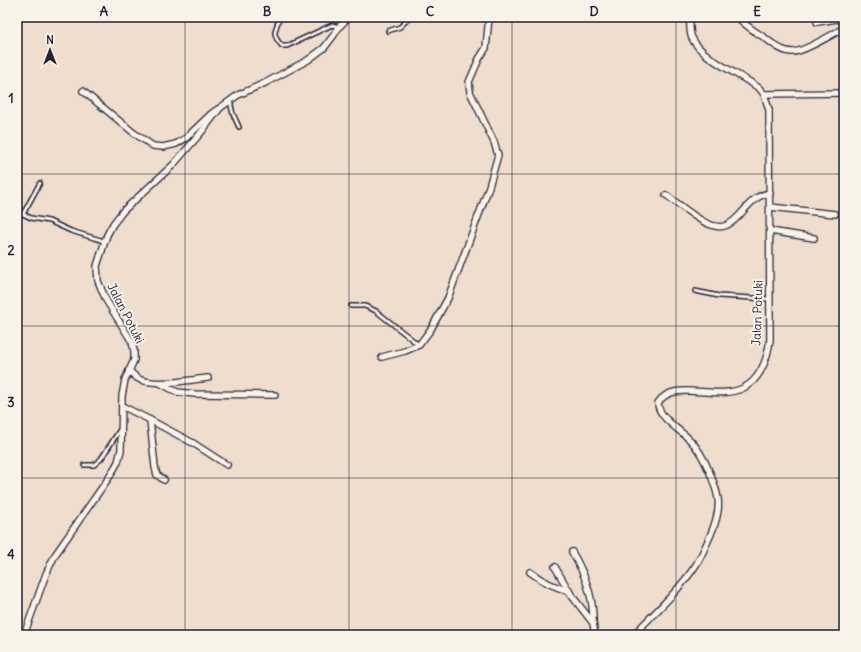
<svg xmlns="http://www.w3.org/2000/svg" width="861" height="652" viewBox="0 0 861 652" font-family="Delius,sans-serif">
	<rect width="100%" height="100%" fill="#efdecd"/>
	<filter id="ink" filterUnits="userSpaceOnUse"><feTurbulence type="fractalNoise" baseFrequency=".025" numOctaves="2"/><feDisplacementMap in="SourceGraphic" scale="8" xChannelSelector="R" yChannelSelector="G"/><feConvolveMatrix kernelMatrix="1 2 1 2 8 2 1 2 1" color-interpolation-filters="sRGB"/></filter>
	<g filter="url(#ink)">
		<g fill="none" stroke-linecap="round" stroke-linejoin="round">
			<g stroke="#22223b" stroke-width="6">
				<g id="lane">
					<path d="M280,17C275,31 271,34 282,46H287L332,25L339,27"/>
					<polyline points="388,31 400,27 410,17"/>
					<path d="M231,100C230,110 235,118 239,127"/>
					<polyline points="17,211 31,218 49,221 71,231 104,241"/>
					<polyline points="23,214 40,183"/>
					<polyline points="695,291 719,296 769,299"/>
					<polyline points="351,306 365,306 376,311 419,345"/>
					<polyline points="84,465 94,465 101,459 121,428"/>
				</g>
			</g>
			<g stroke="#22223b" stroke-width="8">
				<g id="street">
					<path d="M738,17C745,26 756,32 765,38C773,44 782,52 793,52C804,52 833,34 844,28"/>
					<polyline points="817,22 837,19 844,21"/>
					<polyline points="83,91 134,133 153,146 163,147 176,144 186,138 211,114 218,109"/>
					<polyline points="764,94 844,93"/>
					<path d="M666,195C680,204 710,234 727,225C734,222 740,215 745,209C753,200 758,195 770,193"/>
					<polyline points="770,207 835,214"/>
					<polyline points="770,231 814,238"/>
					<polyline points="382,357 405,351 419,345 431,329 448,298 488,190 498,155 494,142 470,92 469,82 479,59 486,48 489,17"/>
					<path d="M129,370C132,374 136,378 141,380C160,386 188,380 208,378"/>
					<polyline points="160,383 177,392 195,394 275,395"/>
					<polyline points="122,406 150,420 155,467 157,475 164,480"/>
					<polyline points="150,420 193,443 227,465"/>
					<path d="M572,552C585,574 594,597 593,623"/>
					<polyline points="555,567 572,596 593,623 595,635"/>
					<path d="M530,572C542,581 554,587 569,591"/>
					<polyline points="24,635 46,574 55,555 110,476 118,462 121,450 122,396 125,380 134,360 134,351 132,342 106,300 98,281 97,266 107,235 113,224 123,211 173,165 199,135 220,108 238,95 265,83 308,60 324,48 334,35 339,27 349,17"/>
					<path d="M633,635C653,615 681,588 696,565C702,555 706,545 711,534C715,524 720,511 718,499C717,490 713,481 710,473C705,461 699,448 689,439C681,431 657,416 658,403C681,367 757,432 770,340L769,110L764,94L759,88C741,75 701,58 692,38C689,32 690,24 690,17"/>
				</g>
			</g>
			<use href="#lane" stroke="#f7f3e8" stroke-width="3"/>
			<use href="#street" stroke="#f7f3e8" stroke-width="5.5"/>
		</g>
	</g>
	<path fill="none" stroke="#22223b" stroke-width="1" stroke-opacity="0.55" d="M185,17V635M349,17V635M512,17V635M676,17V635M17,174H844M17,326H844M17,478H844"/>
	<g text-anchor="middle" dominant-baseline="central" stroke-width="4" stroke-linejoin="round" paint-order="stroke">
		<g font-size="12" fill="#22223b" stroke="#f7f3e8">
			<text transform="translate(126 313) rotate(63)">Jalan Potuki</text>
			<text transform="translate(757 313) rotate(-88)">Jalan Potuki</text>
		</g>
	</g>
	<rect width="861" height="652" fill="none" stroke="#f7f3e8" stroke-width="44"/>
	<g transform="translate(50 50)" stroke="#f7f3e8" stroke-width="3" paint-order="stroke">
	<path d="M0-3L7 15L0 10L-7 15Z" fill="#22223b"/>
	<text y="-6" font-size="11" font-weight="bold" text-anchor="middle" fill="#22223b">N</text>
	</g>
	<rect x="22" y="22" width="817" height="608" fill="none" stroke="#22223b" stroke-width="1.5"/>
	<g font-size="13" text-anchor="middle" font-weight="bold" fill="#22223b">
		<text x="104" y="16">A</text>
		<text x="267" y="16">B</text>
		<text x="430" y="16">C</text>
		<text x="594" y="16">D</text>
		<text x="757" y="16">E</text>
		<text x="11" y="103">1</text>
		<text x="11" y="255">2</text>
		<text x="11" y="407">3</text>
		<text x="11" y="559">4</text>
	</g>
</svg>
